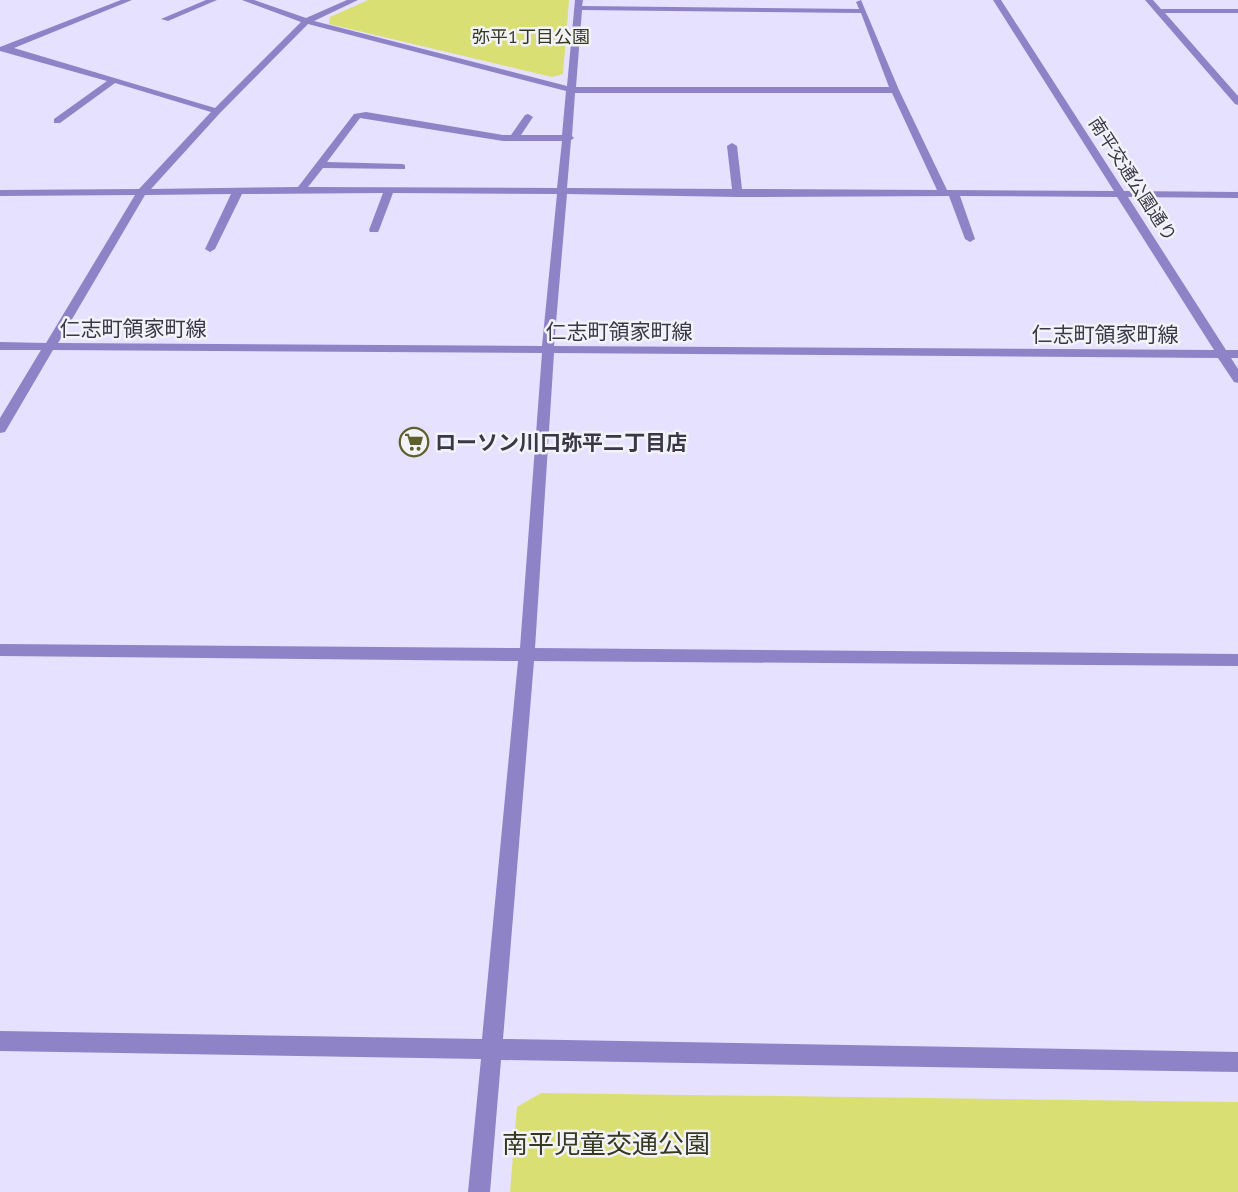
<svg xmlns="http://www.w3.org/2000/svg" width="1238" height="1192" viewBox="0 0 1238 1192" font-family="'PT Sans','Noto Sans JP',sans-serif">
	<rect width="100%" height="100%" fill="#e5e1ff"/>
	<g fill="#dadf73">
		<polygon points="368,0 569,0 563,74 552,77 329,24 330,17"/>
		<polygon points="541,1093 1238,1102 1238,1192 510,1192 517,1107"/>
	</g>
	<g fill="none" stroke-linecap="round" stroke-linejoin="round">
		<g fill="#8e83c7" fill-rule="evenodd">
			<path d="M121,0H132L14,48L215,108L301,22L242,0H254L306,18L347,0H358L314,21L567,86L575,0H583L582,6L859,9L856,2L861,0L899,90L947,190L1114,191L993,0H1001L1124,191L1238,192V198L1128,197L1226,350H1238V358H1231L1238,369V383L1234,382L1218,358L554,353L535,648L1238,654V666L534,661L503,1039L1238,1052V1072L501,1060L490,1192H468L481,1059L0,1051V1031L482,1039L518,661L0,656V644L520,648L542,353L53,350L5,432L0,433V418L41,350H0V342L46,343L135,195L0,196V190L139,189L211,112L115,83L60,123H54V119L107,81L0,51V47ZM582,10L861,13L889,87H576ZM308,24L566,91L562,135H521L533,117L528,114L525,115L511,135H503L366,112L354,114L298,187L151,189L220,113ZM575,93H892L937,190L742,189L737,146L732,143L727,146L732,189L567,188L571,140L574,138L572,136ZM360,118L503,141H562L557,188L308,187L323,168L405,169V165L402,164L327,162ZM383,193L369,230L370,232H378L379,230L393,193L557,194L542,346L58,343L145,195L231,194L205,249L210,252L215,249L242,194ZM567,194L738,197L949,196L965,239L970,242L975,239L960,196L1117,197L1214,350L554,346Z"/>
			<polygon points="206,0 217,0 168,21 161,19"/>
			<polygon points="1145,0 1153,0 1161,9 1238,9 1238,13 1165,13 1238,96 1238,105 1235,104"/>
		</g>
	</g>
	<defs>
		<g id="supermarket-ring" transform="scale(1.5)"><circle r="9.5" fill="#f2f2f9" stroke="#5d5f2c" stroke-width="1.5"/><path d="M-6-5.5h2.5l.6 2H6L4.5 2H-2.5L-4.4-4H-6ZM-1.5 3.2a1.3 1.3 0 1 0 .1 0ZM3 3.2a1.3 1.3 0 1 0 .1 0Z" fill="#5d5f2c"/></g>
	</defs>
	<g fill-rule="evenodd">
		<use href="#supermarket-ring" x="414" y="442"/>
	</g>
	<g text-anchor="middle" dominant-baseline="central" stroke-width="5" stroke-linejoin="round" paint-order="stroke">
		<g font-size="18" fill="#373820" stroke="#f2f2f9">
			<text x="531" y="36">弥平1丁目公園</text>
		</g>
		<g font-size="18" fill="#3a3846" stroke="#f2f2f9">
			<text transform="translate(1133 179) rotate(57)">南平交通公園通り</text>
		</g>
		<g font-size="21" fill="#3a3846" stroke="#f2f2f9">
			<text x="133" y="328">仁志町領家町線</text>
			<text x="619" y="331">仁志町領家町線</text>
			<text x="1105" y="334">仁志町領家町線</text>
		</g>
		<g font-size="21" font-weight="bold" fill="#3a3846" stroke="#f2f2f9" text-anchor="start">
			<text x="435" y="442">ローソン川口弥平二丁目店</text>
		</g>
		<g font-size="26" fill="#373820" stroke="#f2f2f9">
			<text x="606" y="1143">南平児童交通公園</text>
		</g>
	</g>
</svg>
